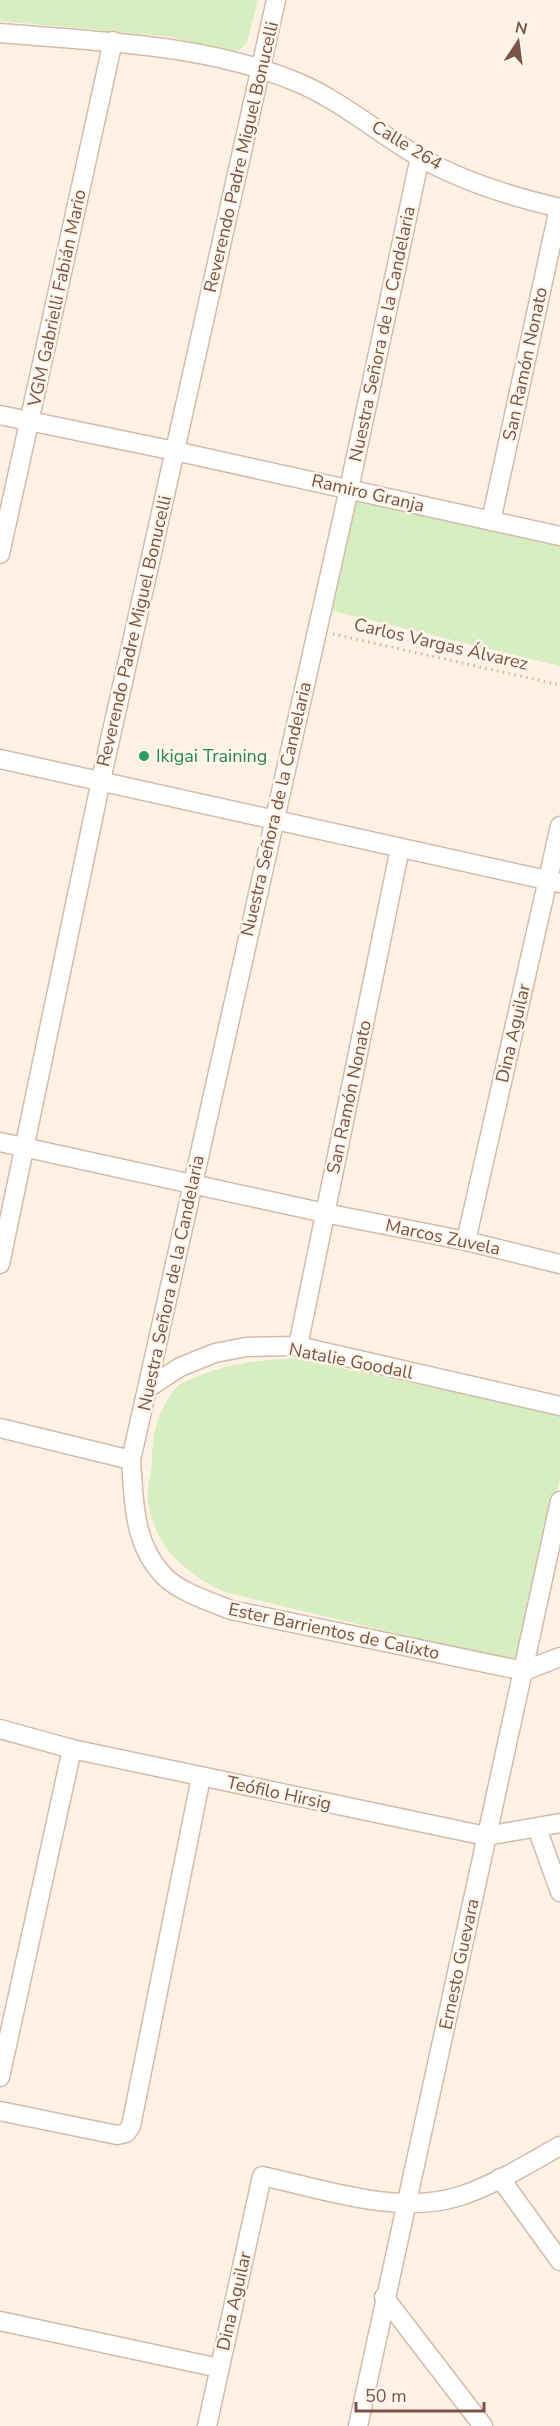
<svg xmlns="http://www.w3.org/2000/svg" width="560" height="2426" viewBox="0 0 560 2426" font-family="'Nunito Sans',sans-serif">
	<rect width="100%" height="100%" fill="#fff2e4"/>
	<g fill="#d6eec0">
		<polygon points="0,0 258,0 247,43 239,50 229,52 172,37 0,21"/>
		<polygon points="354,499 560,546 560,666 329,610"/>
		<path d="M296,1358L560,1415V1478L518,1663L224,1592C184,1572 156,1549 148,1502C146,1490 151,1475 152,1462C152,1434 158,1407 178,1386C182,1382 189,1380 194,1378C227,1363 261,1360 296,1358Z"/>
	</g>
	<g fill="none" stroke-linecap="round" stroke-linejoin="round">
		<g stroke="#d4baab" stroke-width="21">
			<g id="minor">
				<path d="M0,33C101,42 205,43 299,83C343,102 378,133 419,157C462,181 512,197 560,208"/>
				<path d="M420,157L349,489L131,1460C134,1502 133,1545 165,1577C180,1592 211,1602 231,1610L524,1671L560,1657"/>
				<polyline points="0,415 175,451 560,536"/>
				<polyline points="491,521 559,208"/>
				<polyline points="0,554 113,41"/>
				<polyline points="0,759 560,883"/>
				<polyline points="0,1142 325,1213 466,1241 560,1264"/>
				<polyline points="466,1241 560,826"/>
				<polyline points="0,1264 101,780 276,0"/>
				<polyline points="298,1346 400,848"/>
				<polyline points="148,1388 180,1367 215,1353 246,1347 298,1346 560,1406"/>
				<polyline points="0,1428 131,1460"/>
				<polyline points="0,1729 72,1749 486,1836 560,1823"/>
				<polyline points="537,1828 560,1892"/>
				<polyline points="0,2077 72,1749"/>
				<polyline points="0,2111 117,2135 126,2133 131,2126 201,1777"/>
				<polyline points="500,2178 560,2261"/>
				<polyline points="384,2297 483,2426"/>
				<polyline points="0,2321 219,2368"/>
				<path d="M207,2426L262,2176C323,2189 396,2215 457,2197C493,2186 527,2164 560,2146"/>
				<polyline points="358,2426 560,1501"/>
			</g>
		</g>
		<polyline stroke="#dcaf9b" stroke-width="3" stroke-dasharray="1.5 4.5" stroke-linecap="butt" points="333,634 560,685"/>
		<use href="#minor" stroke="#fff" stroke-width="18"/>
	</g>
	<circle fill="#2e9e5b" stroke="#fff6ec" stroke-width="2" cx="144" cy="756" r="6"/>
	<g text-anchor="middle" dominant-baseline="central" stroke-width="5" stroke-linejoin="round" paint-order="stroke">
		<g font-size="18" fill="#7a5546" stroke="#fff6ec">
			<text transform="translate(407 145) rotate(31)">Calle 264</text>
			<text transform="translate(241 157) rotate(-77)">Reverendo Padre Miguel Bonucelli</text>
			<text transform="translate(57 298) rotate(-78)">VGM Gabrielli Fabián Mario</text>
			<text transform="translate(382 334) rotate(-78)">Nuestra Señora de la Candelaria</text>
			<text transform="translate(525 364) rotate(-78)">San Ramón Nonato</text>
			<text transform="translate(368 493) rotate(13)">Ramiro Granja</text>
			<text transform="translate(134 631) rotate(-77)">Reverendo Padre Miguel Bonucelli</text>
			<text transform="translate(441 644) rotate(13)">Carlos Vargas Álvarez</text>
			<text transform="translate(276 809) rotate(-77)">Nuestra Señora de la Candelaria</text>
			<text transform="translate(513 1033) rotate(-77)">Dina Aguilar</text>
			<text transform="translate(349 1097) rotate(-78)">San Ramón Nonato</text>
			<text transform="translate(443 1237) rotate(12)">Marcos Zuvela</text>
			<text transform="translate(171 1283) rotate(-78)">Nuestra Señora de la Candelaria</text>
			<text transform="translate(351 1361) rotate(11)">Natalie Goodall</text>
			<text transform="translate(334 1631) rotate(12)">Ester Barrientos de Calixto</text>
			<text transform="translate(279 1793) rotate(12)">Teófilo Hirsig</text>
			<text transform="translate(459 1964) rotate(-78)">Ernesto Guevara</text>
			<text transform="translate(234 2301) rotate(-77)">Dina Aguilar</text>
		</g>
		<g font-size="18" fill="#27864d" stroke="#fff6ec" text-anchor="start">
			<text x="156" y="756">Ikigai Training</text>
		</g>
	</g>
	<g transform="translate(518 42) rotate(13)" stroke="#fff6ec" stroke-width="4.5" paint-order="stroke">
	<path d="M0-4.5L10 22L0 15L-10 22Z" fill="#7a5546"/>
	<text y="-9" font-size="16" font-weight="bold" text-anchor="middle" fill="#7a5546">N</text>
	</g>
	<path d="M356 2402v9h128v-9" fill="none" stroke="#7a5546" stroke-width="3"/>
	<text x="365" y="2402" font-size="18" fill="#7a5546" stroke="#fff6ec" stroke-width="4.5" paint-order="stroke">50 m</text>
</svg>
